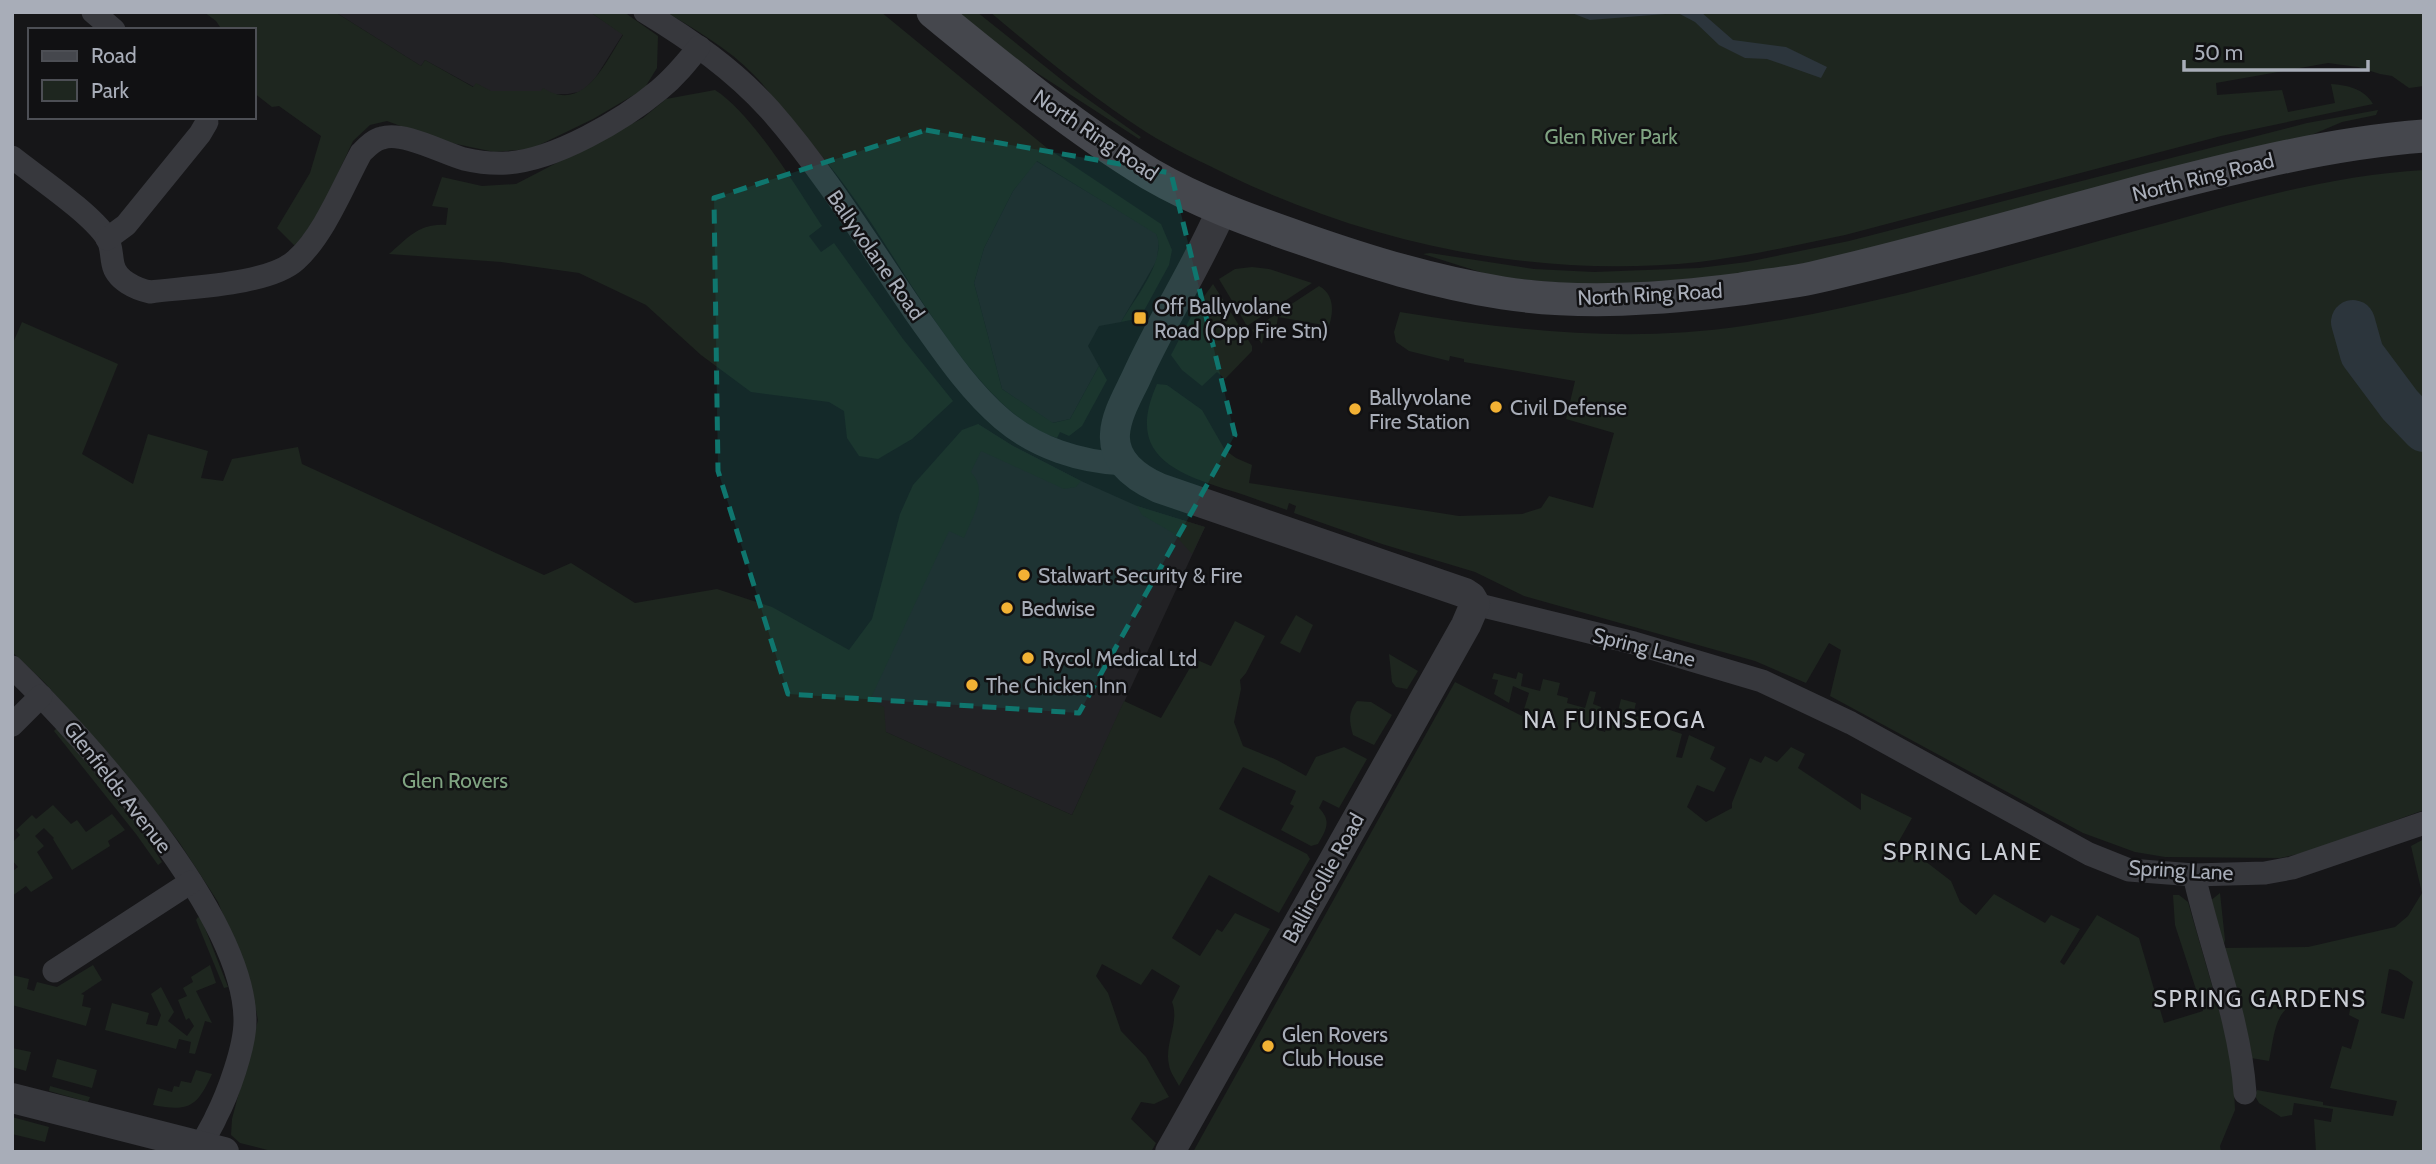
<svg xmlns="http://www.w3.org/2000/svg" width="2436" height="1164" viewBox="0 0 2436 1164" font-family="Cabin,sans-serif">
	<rect width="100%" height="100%" fill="#161618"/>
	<g fill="#222225">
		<polygon points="335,12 590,12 623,34 596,77 583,91 568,94 552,94 542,91 490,91 477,84 474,87 425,60 421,66"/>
		<polygon points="1036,161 1156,233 1159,241 1157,260 1121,322 1099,326 1088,346 1099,366 1070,419 1052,423 1002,389 974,283 984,248 1013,191"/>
		<polygon points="978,424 1013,446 1081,481 1137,506 1205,527 1072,815 843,713"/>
	</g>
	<g fill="#1e261f" fill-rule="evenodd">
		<path d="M204,12H335L421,66L425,60L473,87L476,83L491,91H541L543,88C584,114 605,63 623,35L590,12H624L658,36L657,68L644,89L593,119L531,149L494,152L442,141L387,121L370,125L353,141L319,214L295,246L277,228L310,173L321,136L279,106L272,107L254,93V30H222L216,21Z"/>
		<path d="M666,12H881L1047,148L1161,224L1172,250L1169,265L1140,318L1121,322C1134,300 1168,258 1156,234L1037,161L1013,191L984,248L974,283L1002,389L1053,423L1070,419L1099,366L1107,380L1082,426L1069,436L1060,432L1057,438C982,417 907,273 863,211C840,177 814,146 787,115C776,101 765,86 753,74C729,49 696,30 666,12Z"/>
		<polygon points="957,12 977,12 1072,88 1141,137 1139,139 1020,62"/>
		<path d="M990,12H2424V86L2409,88L2392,76L2380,74L2358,67L2328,63L2216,83L2217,95L2282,90L2288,112L2335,103L2331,84C2347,85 2365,89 2373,104L2221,136L1845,235C1797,245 1748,256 1699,262C1539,279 1375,245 1230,176C1202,162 1173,149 1146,132C1091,97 1040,54 990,12Z"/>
		<path d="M715,90C752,113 797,188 822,226L809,236L821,252L834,243L903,339L953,401L912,439L878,459L859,456L847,438L844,411L829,402L751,392L701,355L646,305L579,273L501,262L389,254C408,238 419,223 446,225L448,208L432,206L442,177L482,186L516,184L643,118L666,99Z"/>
		<polygon points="2378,110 2376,115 2342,122 2309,136 1857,254 1749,275 1593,286 1496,277 1423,254 1430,253 1534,269 1594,272 1699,268 1747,262 1849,241 2307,123"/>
		<path d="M2424,170V810L2307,852L2280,858L2165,857L2135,852L2083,833L1830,696L1841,650L1829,643L1806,683L1755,661L1524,596L1475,572L1382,544L1294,513L1296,506L1289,503L1287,510C1266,503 1246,495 1225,489C1168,471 1127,451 1157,384L1167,385L1202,410L1225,450L1236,458L1252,465L1249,483L1459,516L1522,514L1541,508L1549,496L1593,508L1614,433L1566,419L1575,381L1464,362V359L1450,356L1449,361L1409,351L1396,342L1394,332L1400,312C1514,331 1628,343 1743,326C1886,305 2025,260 2165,223C2249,199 2336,175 2424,170Z"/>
		<polygon points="1252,267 1269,269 1312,283 1247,326 1219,279 1235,269"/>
		<polygon points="1213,284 1252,346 1252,351 1225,379 1217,372 1202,386 1182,370 1171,355 1195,309"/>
		<path d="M1319,286C1334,294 1334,311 1329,326L1278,317L1276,330L1265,329L1262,344L1252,330Z"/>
		<path d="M22,322L118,364L82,454L133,484L148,434L208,451L201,478L223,481L232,459L298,447L302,464L544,575L571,563L635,603L717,589L772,607L849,650L872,619L900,514L913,485L962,430L978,424L1013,446L1081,481L1076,487L1064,489L981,451L971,472C989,492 973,516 964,538L949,531L870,700L884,707L886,732L1072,815L1124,701L1161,718L1195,659L1211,666L1235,621L1265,636L1246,673L1240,680L1241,689L1234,722L1243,746L1277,760L1306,776L1316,757L1344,747L1367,759L1339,808L1323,800L1319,808C1332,821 1326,830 1318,844L1311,846L1281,830L1294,806L1290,804L1296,791L1243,767L1219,809L1307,854L1310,859L1279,913L1209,875L1172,938L1200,956L1217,929L1222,932L1235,913L1270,929L1179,1086C1176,1080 1170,1072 1169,1065C1164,1044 1180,1022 1172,1002L1180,986L1152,969L1141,985L1102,964L1096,976L1108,993L1121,1031L1146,1057L1169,1097L1154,1104L1141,1102L1131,1119L1156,1143L1151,1152H275L240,1143L231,1135L232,1119L258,1020L250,982L218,902L179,842L129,779L44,682L12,652V345Z"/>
		<polygon points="1137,506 1205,527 1192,554 1173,533 1142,515"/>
		<polygon points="1296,615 1313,625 1300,653 1280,643"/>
		<polygon points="1389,654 1418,671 1407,689 1396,687 1392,682"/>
		<polygon points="1518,672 1523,674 1521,686 1540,691 1543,679 1560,683 1557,695 1568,698 1567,703 1585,708 1590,691 1596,692 1593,704 1601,707 1596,729 1605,732 1611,714 1617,715 1621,699 1636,703 1633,715 1644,718 1642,726 1660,731 1661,727 1682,734 1676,757 1682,758 1689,735 1715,747 1710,759 1726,768 1714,792 1697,785 1687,807 1706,822 1732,808 1732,803 1750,758 1761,763 1765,756 1777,762 1791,747 1805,754 1798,768 1861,810 1861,793 1912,818 1899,841 1951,881 1960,902 1976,915 1994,894 2045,923 2051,915 2080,929 2060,962 2064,965 2097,915 2139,938 2164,1023 2203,1011 2175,925 2173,895 2179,895 2188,902 2228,1041 2234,1088 2235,1110 2220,1146 2221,1152 1193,1152 1455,682 1522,716 1529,693 1513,686 1509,703 1494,694 1498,680 1492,679 1494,673 1516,679"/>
		<path d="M1357,701L1371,702L1392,715L1374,745L1353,735C1349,721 1348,712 1357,701Z"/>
		<polygon points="58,727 141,830 162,862 158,865 136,834 54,731"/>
		<polygon points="53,805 71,824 77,820 86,832 112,814 125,830 108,841 110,846 72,870 53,839 54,838 44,828 35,836 44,846 37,852 53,878 31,892 26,886 12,896 12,872 18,867 12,860 12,843 20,835 16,830 32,815 36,819"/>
		<path d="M2424,839V1152H2316L2314,1119L2331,1122L2333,1109L2294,1103L2292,1115L2281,1117L2259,1103L2255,1096L2257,1090L2323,1102V1105L2393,1116L2397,1101L2330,1088L2342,1046L2351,1049L2359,1020L2349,1015L2352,999L2309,989L2300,1003C2274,1006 2274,1039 2269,1061L2251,1058L2210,901L2220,893L2225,940L2223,948L2308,947L2395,927L2408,916L2422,893L2411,846ZM2389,969L2398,971L2413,982L2404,1019L2381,1013Z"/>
		<polygon points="198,917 201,918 228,987 224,988 196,920"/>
		<polygon points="93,965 102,980 81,994 84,995 82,1006 91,1008 86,1026 12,1005 12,975 29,979 27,989 34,991 37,982 57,987"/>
		<polygon points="210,965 216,983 196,991 212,1023 205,1021 195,1054 189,1053 191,1042 179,1039 176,1049 105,1030 112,1003 149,1013 146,1024 157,1026 161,1015 151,994 161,987 174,1012 168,1021 187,1036 194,1026 189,1018 186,1020 178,1000 187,996 183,988 193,982 191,977"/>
		<polygon points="12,1048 31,1052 26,1071 12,1067"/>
		<polygon points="57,1059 97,1070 92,1088 52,1077"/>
		<path d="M196,1070L212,1074C197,1107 189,1112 153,1105L158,1088L172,1092L174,1086L179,1087L181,1081L191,1083Z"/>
		<polygon points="50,1086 90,1097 88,1102 49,1091"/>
		<polygon points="12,1117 49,1127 45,1142 12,1134"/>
	</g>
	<polygon fill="#2c353c" points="1569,12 1701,12 1733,40 1786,47 1827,67 1821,78 1767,59 1745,58 1719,45 1695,22 1678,13 1590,20"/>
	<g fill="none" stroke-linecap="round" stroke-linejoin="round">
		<polyline stroke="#2c353c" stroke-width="44" points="2353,322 2362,354 2400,405 2424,430"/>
		<g stroke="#37383d" stroke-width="23">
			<polyline points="93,12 114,30"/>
			<path d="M645,12C691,40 734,70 770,110C826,174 870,247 918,317C943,352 969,391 1002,419C1036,448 1080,462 1124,464"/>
			<path d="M12,157C37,177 91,213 107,238C112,246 111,256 113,264C116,280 136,289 150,292C188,287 269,285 296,260C324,235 343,186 361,153C367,147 373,140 382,138C403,131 443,153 464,159C477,162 493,164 507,163C555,160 623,120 659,90C675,77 687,62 699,47"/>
			<polyline points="107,239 126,225 200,134 207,122 206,117"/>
			<polyline points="1475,604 1634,643 1762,681 1851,723 2089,854 2129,870 2194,875 2265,873 2292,868 2424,823"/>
			<path d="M12,667C86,739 245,915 245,1021C245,1047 228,1094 216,1117C212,1127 205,1135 202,1146"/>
			<polyline points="12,725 41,696"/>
			<path d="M2194,875C2210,947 2240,1019 2245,1093"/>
			<polyline points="54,971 191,882"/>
		</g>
		<g stroke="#37383d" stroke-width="30">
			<polyline points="12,1098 224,1152"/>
			<path d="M1170,1152L1466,625L1475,604L1471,597L1465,593L1159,488C1137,478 1113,462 1115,434C1116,415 1128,395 1136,378C1162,320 1197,267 1222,209"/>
		</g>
		<path stroke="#45474d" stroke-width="33" d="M933,12C1003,69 1073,127 1150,174C1198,202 1251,221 1303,239C1369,262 1434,282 1503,293C1581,305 1663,299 1741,289C1765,285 1789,283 1812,278C1926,252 2038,219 2151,189C2241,166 2331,143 2424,136"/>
	</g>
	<path fill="#0f766e" fill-opacity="0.2" stroke="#0f766e" stroke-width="5" stroke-dasharray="14 9" stroke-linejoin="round" d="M926,130L1171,173L1235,435L1079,713L788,694L718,471L714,198Z"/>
	<g fill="#f2b134" stroke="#111113" stroke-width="2.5">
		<rect x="1133" y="311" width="14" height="14" rx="3.5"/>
		<circle cx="1496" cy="407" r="7"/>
		<circle cx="1355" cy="409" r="7"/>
		<circle cx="1024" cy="575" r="7"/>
		<circle cx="1007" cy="608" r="7"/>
		<circle cx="1028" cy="658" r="7"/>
		<circle cx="972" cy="685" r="7"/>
		<circle cx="1268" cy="1046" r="7"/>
	</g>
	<g text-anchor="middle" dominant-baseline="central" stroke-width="5" stroke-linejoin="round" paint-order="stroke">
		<g font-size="21" fill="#a8adb8" stroke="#111113">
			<text transform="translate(1096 135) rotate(34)">North Ring Road</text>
			<text transform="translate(2203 177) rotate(-14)">North Ring Road</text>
			<text transform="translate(876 255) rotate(55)">Ballyvolane Road</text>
			<text transform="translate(1650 294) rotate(-3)">North Ring Road</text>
			<text transform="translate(1644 647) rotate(14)">Spring Lane</text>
			<text transform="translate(118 787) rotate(52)">Glenfields Avenue</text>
			<text transform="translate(2181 870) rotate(3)">Spring Lane</text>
			<text transform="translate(1323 878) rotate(-61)">Ballincollie Road</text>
		</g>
		<g font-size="21" fill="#7fa381" stroke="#111113">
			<text x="1611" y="136">Glen River Park</text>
			<text x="455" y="780">Glen Rovers</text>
		</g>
		<g font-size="21" fill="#a8adb8" stroke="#111113" text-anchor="start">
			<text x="1154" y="306">Off Ballyvolane<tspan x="1154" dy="24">Road (Opp Fire Stn)</tspan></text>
			<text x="1369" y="397">Ballyvolane<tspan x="1369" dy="24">Fire Station</tspan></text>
			<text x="1510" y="407">Civil Defense</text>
			<text x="1038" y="575">Stalwart Security &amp; Fire</text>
			<text x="1021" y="608">Bedwise</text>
			<text x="1042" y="658">Rycol Medical Ltd</text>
			<text x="986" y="685">The Chicken Inn</text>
			<text x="1282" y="1034">Glen Rovers<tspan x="1282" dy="24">Club House</tspan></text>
		</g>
		<g font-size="23" letter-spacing="2" fill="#c9ccd4" stroke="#111113">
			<text x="1615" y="720">NA FUINSEOGA</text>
			<text x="1963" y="852">SPRING LANE</text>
			<text x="2260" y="999">SPRING GARDENS</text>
		</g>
	</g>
	<rect width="2436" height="1164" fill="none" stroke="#a8adb8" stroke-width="28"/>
	<rect x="28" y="28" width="228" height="91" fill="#111113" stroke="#4d4f55" stroke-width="2"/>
	<rect x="42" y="51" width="35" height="10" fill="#45474d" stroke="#4d4f55" stroke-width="2"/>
	<text x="91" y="63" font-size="21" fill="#a8adb8">Road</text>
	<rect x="42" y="80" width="35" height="21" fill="#1e261f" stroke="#4d4f55" stroke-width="2"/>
	<text x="91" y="98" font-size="21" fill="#a8adb8">Park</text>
	<path d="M2184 60v10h184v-10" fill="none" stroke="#a8adb8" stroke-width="3.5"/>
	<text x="2194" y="60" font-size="21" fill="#a8adb8" stroke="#111113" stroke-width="5" paint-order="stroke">50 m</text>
</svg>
